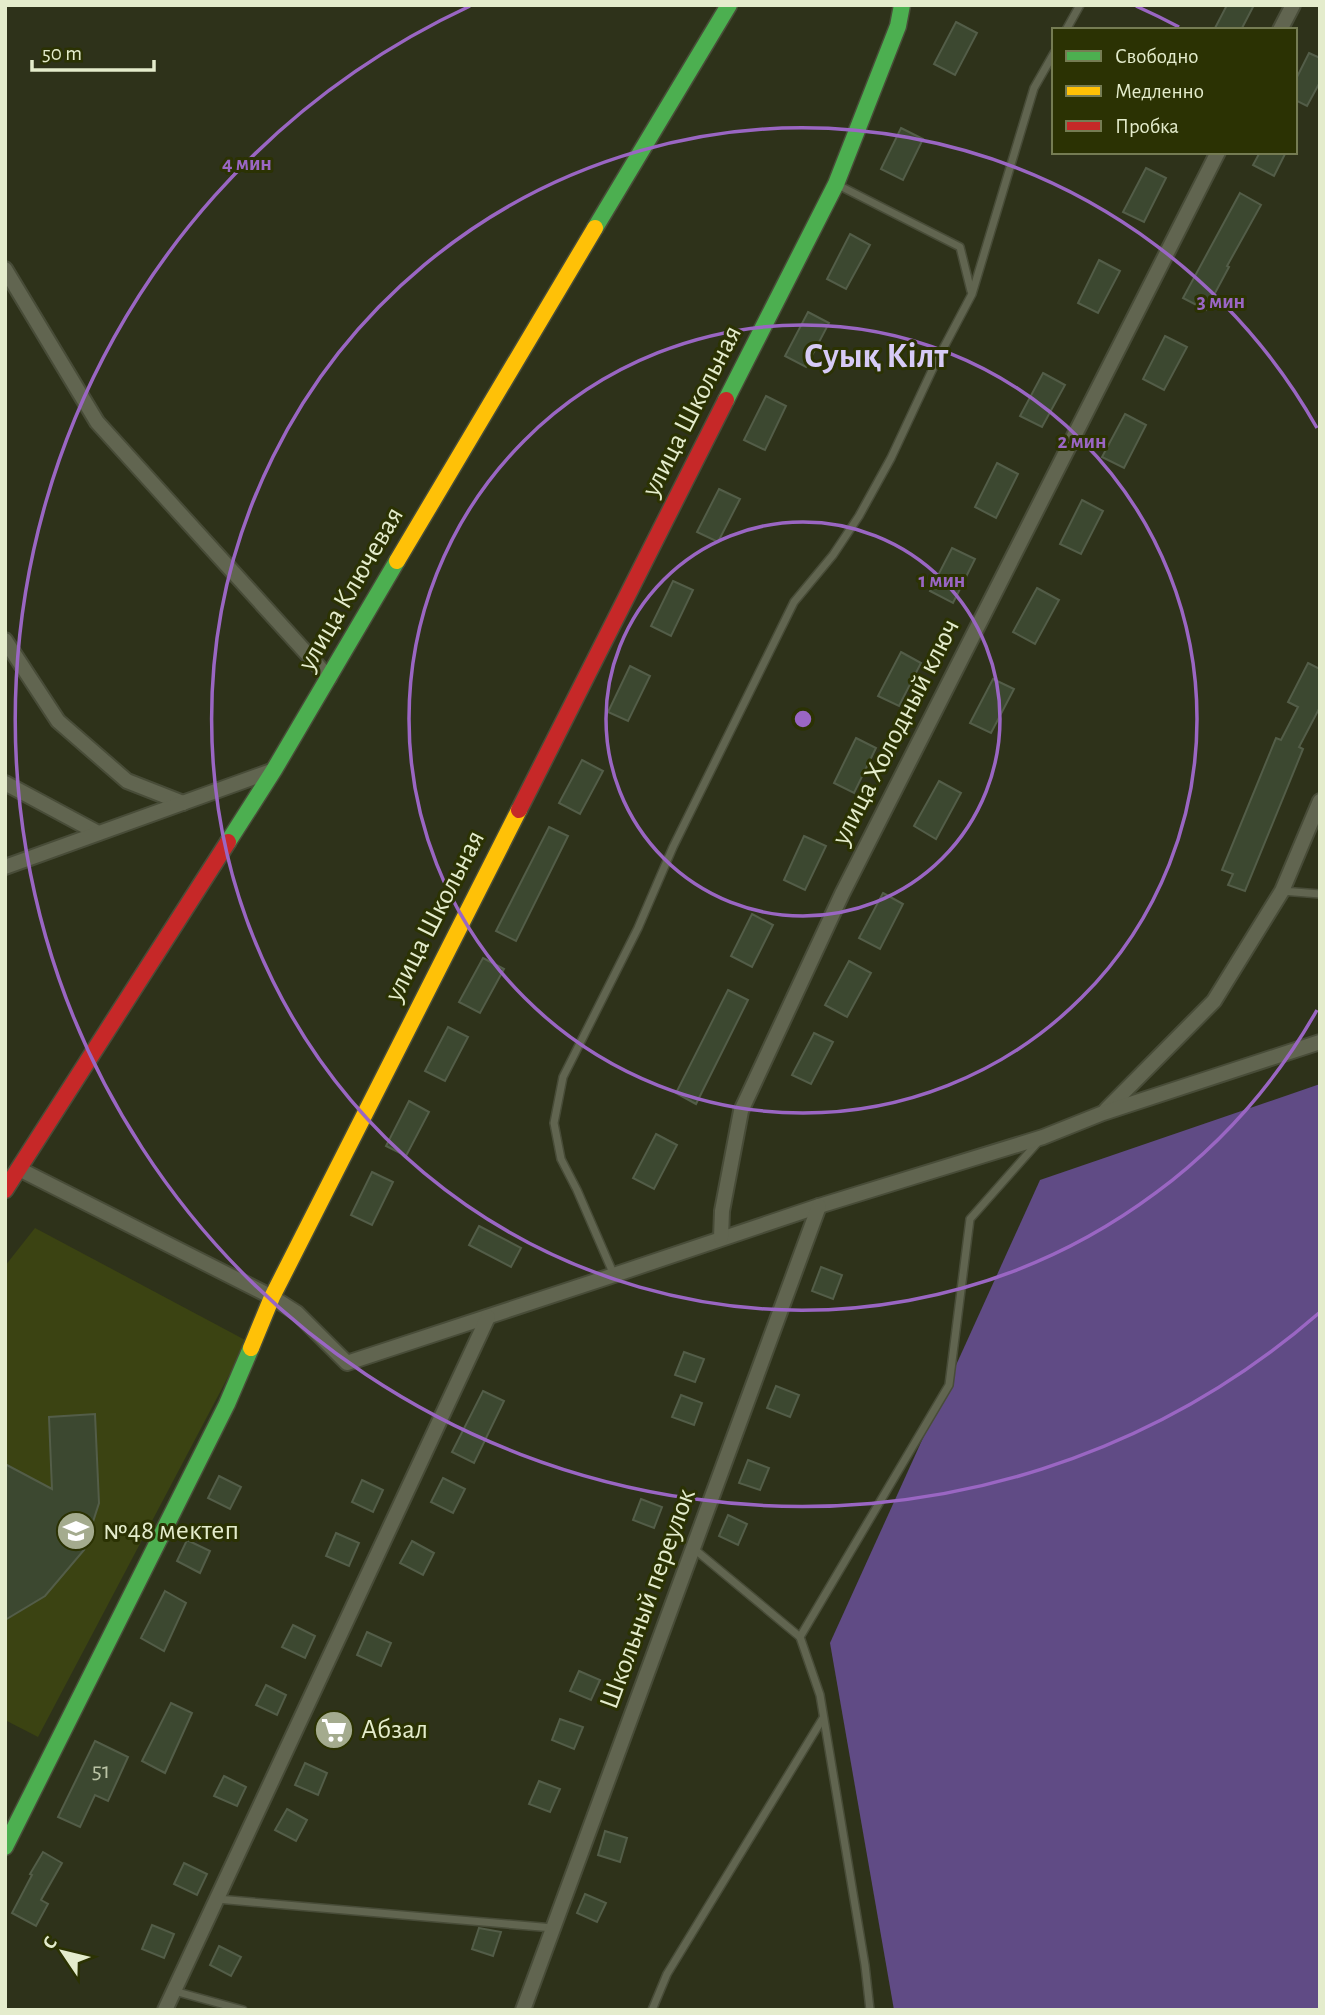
<svg xmlns="http://www.w3.org/2000/svg" width="1325" height="2015" viewBox="0 0 1325 2015" font-family="'Alegreya Sans',sans-serif">
	<rect width="100%" height="100%" fill="#2e321a"/>
	<polygon fill="#3b4312" points="35,1228 247,1341 38,1737 5,1720 5,1266"/>
	<polygon fill="#604b85" points="1320,1084 1320,2010 894,2010 830,1643 1040,1180"/>
	<g fill="#3c4830" stroke="#535d48" stroke-width="2">
		<polygon points="1227,5 1254,5 1241,30 1214,30"/>
		<polygon points="956,22 977,33 955,75 934,64"/>
		<polygon points="1309,53 1320,58 1320,82 1307,106 1295,100 1295,81"/>
		<polygon points="901,128 923,139 903,180 881,169"/>
		<polygon points="1260,152 1286,152 1274,176 1253,165"/>
		<polygon points="1146,168 1166,178 1144,222 1123,212"/>
		<polygon points="1240,193 1261,205 1227,266 1229,267 1206,310 1183,298"/>
		<polygon points="850,234 870,245 846,289 827,279"/>
		<polygon points="1099,260 1120,271 1098,313 1078,303"/>
		<polygon points="808,312 829,323 806,367 785,356"/>
		<polygon points="1165,336 1187,347 1164,390 1143,379"/>
		<polygon points="1043,373 1065,385 1042,427 1020,416"/>
		<polygon points="766,396 786,406 765,450 744,440"/>
		<polygon points="1125,414 1146,425 1124,468 1102,457"/>
		<polygon points="997,463 1018,474 996,518 975,507"/>
		<polygon points="719,489 740,499 718,542 697,532"/>
		<polygon points="1082,500 1103,511 1081,554 1060,544"/>
		<polygon points="952,548 975,559 953,603 930,591"/>
		<polygon points="673,581 693,590 671,636 651,626"/>
		<polygon points="1037,588 1059,600 1035,644 1013,632"/>
		<polygon points="901,652 921,663 899,706 878,696"/>
		<polygon points="1308,663 1320,669 1320,707 1299,747 1303,749 1245,891 1228,885 1233,874 1222,870 1276,738 1281,740 1298,707 1288,702"/>
		<polygon points="630,666 650,676 628,721 608,712"/>
		<polygon points="993,679 1014,689 991,733 970,723"/>
		<polygon points="856,738 876,748 854,793 834,783"/>
		<polygon points="582,760 603,771 580,814 559,803"/>
		<polygon points="939,781 961,793 936,839 914,826"/>
		<polygon points="549,827 568,836 516,941 496,931"/>
		<polygon points="804,836 826,846 805,890 784,880"/>
		<polygon points="883,893 903,904 880,949 859,938"/>
		<polygon points="752,914 773,925 752,967 731,956"/>
		<polygon points="483,958 504,969 480,1013 459,1002"/>
		<polygon points="849,961 871,973 847,1017 825,1005"/>
		<polygon points="728,990 748,1000 696,1104 676,1093"/>
		<polygon points="448,1027 468,1037 445,1081 425,1071"/>
		<polygon points="814,1033 833,1042 811,1084 792,1075"/>
		<polygon points="409,1101 429,1112 406,1156 386,1146"/>
		<polygon points="656,1134 677,1145 654,1189 633,1178"/>
		<polygon points="372,1172 393,1182 372,1225 351,1215"/>
		<polygon points="479,1226 521,1248 511,1267 469,1245"/>
		<polygon points="821,1267 842,1275 833,1299 812,1291"/>
		<polygon points="684,1352 704,1359 695,1382 675,1375"/>
		<polygon points="776,1386 799,1395 790,1417 767,1408"/>
		<polygon points="483,1391 504,1401 474,1463 452,1452"/>
		<polygon points="681,1395 702,1403 694,1425 672,1417"/>
		<polygon points="95,1414 99,1503 84,1550 45,1596 5,1620 5,1464 52,1489 49,1417"/>
		<polygon points="748,1460 769,1468 760,1490 739,1483"/>
		<polygon points="219,1476 241,1487 230,1509 208,1498"/>
		<polygon points="443,1478 465,1489 453,1513 431,1502"/>
		<polygon points="362,1480 383,1490 373,1512 352,1502"/>
		<polygon points="641,1499 662,1507 654,1528 633,1520"/>
		<polygon points="728,1515 747,1524 738,1545 719,1536"/>
		<polygon points="336,1533 359,1543 349,1566 326,1556"/>
		<polygon points="187,1540 210,1551 200,1573 177,1561"/>
		<polygon points="412,1541 434,1553 423,1575 400,1563"/>
		<polygon points="165,1591 186,1603 164,1651 141,1638"/>
		<polygon points="293,1625 315,1636 305,1658 282,1647"/>
		<polygon points="367,1632 391,1643 381,1666 357,1655"/>
		<polygon points="579,1671 600,1680 591,1700 570,1691"/>
		<polygon points="266,1685 286,1695 277,1715 256,1705"/>
		<polygon points="171,1703 192,1713 165,1773 142,1761"/>
		<polygon points="329,1713 350,1725 339,1746 317,1734"/>
		<polygon points="560,1719 583,1727 574,1749 552,1740"/>
		<polygon points="95,1741 128,1757 108,1801 95,1795 80,1827 58,1817"/>
		<polygon points="305,1763 327,1773 318,1795 295,1785"/>
		<polygon points="224,1776 246,1787 237,1806 214,1796"/>
		<polygon points="539,1781 560,1789 550,1812 529,1804"/>
		<polygon points="287,1809 307,1820 296,1841 275,1830"/>
		<polygon points="605,1831 627,1838 620,1862 598,1855"/>
		<polygon points="43,1852 62,1863 41,1900 48,1904 36,1926 12,1913 32,1875 30,1874"/>
		<polygon points="184,1863 207,1874 197,1895 174,1884"/>
		<polygon points="585,1894 606,1903 597,1922 577,1913"/>
		<polygon points="152,1925 174,1934 164,1958 142,1949"/>
		<polygon points="479,1928 501,1932 493,1956 472,1949"/>
		<polygon points="219,1946 241,1957 231,1976 210,1965"/>
	</g>
	<g fill="none" stroke-linecap="round" stroke-linejoin="round">
		<g stroke="#484c38" stroke-width="10">
			<g id="lane">
				<polyline points="1066,30 1080,5"/>
				<polyline points="840,186 960,247 971,291"/>
				<polyline points="1282,891 1320,894"/>
				<polyline points="614,1275 577,1190 561,1159 554,1123 563,1077 638,928 673,847 794,602 833,555 859,516 891,458 935,364 972,294 1034,88 1054,53"/>
				<polyline points="693,1548 800,1637"/>
				<polyline points="217,1899 553,1928"/>
				<polyline points="174,1991 243,2010"/>
				<polyline points="652,2010 667,1974 823,1718"/>
				<polyline points="870,2010 865,1965 820,1695 800,1637 949,1385 970,1219 1039,1141"/>
			</g>
		</g>
		<g stroke="#484c38" stroke-width="18">
			<g id="street">
				<polyline points="1280,30 1293,5"/>
				<polyline points="5,269 97,422 329,678"/>
				<polyline points="5,640 58,721 127,781 183,803"/>
				<polyline points="5,783 98,833"/>
				<polyline points="5,867 274,770"/>
				<polyline points="1106,1110 1214,1001 1282,891 1320,801"/>
				<polyline points="19,1169 272,1297 297,1313 347,1363 614,1275 819,1206 1043,1137 1103,1113 1320,1042"/>
				<polyline points="721,1238 722,1211 741,1111 842,894 1218,152"/>
				<polyline points="165,2010 488,1317"/>
				<polyline points="523,2010 819,1206"/>
			</g>
		</g>
		<g stroke="#484c38" stroke-width="19">
			<g id="fast">
				<polyline points="595,228 729,5"/>
				<polyline points="726,400 836,184 898,26 902,5"/>
				<polyline points="228,842 274,770 397,561"/>
				<polyline points="5,1847 227,1404 251,1348"/>
			</g>
		</g>
		<g stroke="#484c38" stroke-width="19">
			<g id="slow">
				<polyline points="397,561 595,228"/>
				<polyline points="251,1348 272,1297 519,810"/>
			</g>
		</g>
		<g stroke="#484c38" stroke-width="19">
			<g id="jam">
				<polyline points="519,810 726,400"/>
				<polyline points="5,1190 228,842"/>
			</g>
		</g>
		<use href="#lane" stroke="#616550" stroke-width="7"/>
		<use href="#street" stroke="#616550" stroke-width="14"/>
		<use href="#fast" stroke="#4caf50" stroke-width="16"/>
		<use href="#slow" stroke="#ffc107" stroke-width="16"/>
		<use href="#jam" stroke="#c62828" stroke-width="16"/>
	</g>
	<g fill="none" stroke="#9a66c3" stroke-width="3.5">
		<circle cx="803" cy="719" r="197"/>
		<circle cx="803" cy="719" r="394"/>
		<path d="M1317 1010A591 591 0 1 1 1317 428"/>
		<path d="M1319 1313A787 787 0 1 1 470 6M1136 6A787 787 0 0 1 1179 27"/>
	</g>
	<defs>
		<g id="school-disc" transform="scale(2.0125)"><circle r="9.5" fill="#a4ab8e" stroke="#2b3203"/><path d="M0-5L7-2L0 1L-7-2ZM-4 1L0 2.5L4 1V4Q0 6-4 4Z" fill="#fff"/></g>
		<g id="supermarket-disc" transform="scale(2.0125)"><circle r="9.5" fill="#a4ab8e" stroke="#2b3203"/><path d="M-6-5.5h2.5l.6 2H6L4.5 2H-2.5L-4.4-4H-6ZM-1.5 3.2a1.3 1.3 0 1 0 .1 0ZM3 3.2a1.3 1.3 0 1 0 .1 0Z" fill="#fff"/></g>
	</defs>
	<g fill-rule="evenodd">
		<use href="#school-disc" x="76" y="1531"/>
		<use href="#supermarket-disc" x="334" y="1730"/>
	</g>
	<g text-anchor="middle" dominant-baseline="central" stroke-width="6" stroke-linejoin="round" paint-order="stroke">
		<g font-size="24" fill="#bac3a5">
			<text x="101" y="1771">51</text>
		</g>
		<g font-size="28" fill="#e4eccc" stroke="#2b3203">
			<text transform="translate(692 411) rotate(-63)">улица Школьная</text>
			<text transform="translate(351 589) rotate(-60)">улица Ключевая</text>
			<text transform="translate(896 732) rotate(-63)">улица Холодный ключ</text>
			<text transform="translate(435 916) rotate(-63)">улица Школьная</text>
			<text transform="translate(648 1599) rotate(-70)">Школьный переулок</text>
		</g>
		<g font-size="28" fill="#e4eccc" stroke="#2b3203" text-anchor="start">
			<text x="103" y="1531">№48 мектеп</text>
			<text x="361" y="1730">Абзал</text>
		</g>
		<g font-size="35" font-weight="bold" fill="#d7cbf6" stroke="#2b3203">
			<text x="876" y="356">Суық Кілт</text>
		</g>
	</g>
	<circle cx="803" cy="719" r="10" fill="#9a66c3" stroke="#2b3203" stroke-width="3.5"/>
	<g font-size="21" text-anchor="middle" font-weight="bold" fill="#9a66c3" stroke="#2b3203" stroke-width="6" stroke-linejoin="round" paint-order="stroke">
		<text x="247" y="170">4 мин</text>
		<text x="1221" y="308">3 мин</text>
		<text x="1082" y="448">2 мин</text>
		<text x="942" y="587">1 мин</text>
	</g>
	<rect width="1325" height="2015" fill="none" stroke="#e4eccc" stroke-width="14"/>
	<rect x="1052" y="28" width="245" height="126" fill="#2b3203" stroke="#757c53" stroke-width="2"/>
	<rect x="1066" y="51" width="35" height="10" fill="#4caf50" stroke="#757c53" stroke-width="2"/>
	<text x="1115" y="63" font-size="21" fill="#e4eccc">Свободно</text>
	<rect x="1066" y="86" width="35" height="10" fill="#ffc107" stroke="#757c53" stroke-width="2"/>
	<text x="1115" y="98" font-size="21" fill="#e4eccc">Медленно</text>
	<rect x="1066" y="121" width="35" height="10" fill="#c62828" stroke="#757c53" stroke-width="2"/>
	<text x="1115" y="133" font-size="21" fill="#e4eccc">Пробка</text>
	<g transform="translate(63 1952) rotate(305)" stroke="#2b3203" stroke-width="5" paint-order="stroke">
	<path d="M0-5L12 26L0 18L-12 26Z" fill="#e4eccc"/>
	<text y="-10" font-size="19" font-weight="bold" text-anchor="middle" fill="#e4eccc">С</text>
	</g>
	<path d="M32 60v10h122v-10" fill="none" stroke="#e4eccc" stroke-width="3.5"/>
	<text x="42" y="60" font-size="21" fill="#e4eccc" stroke="#2b3203" stroke-width="5" paint-order="stroke">50 m</text>
</svg>
